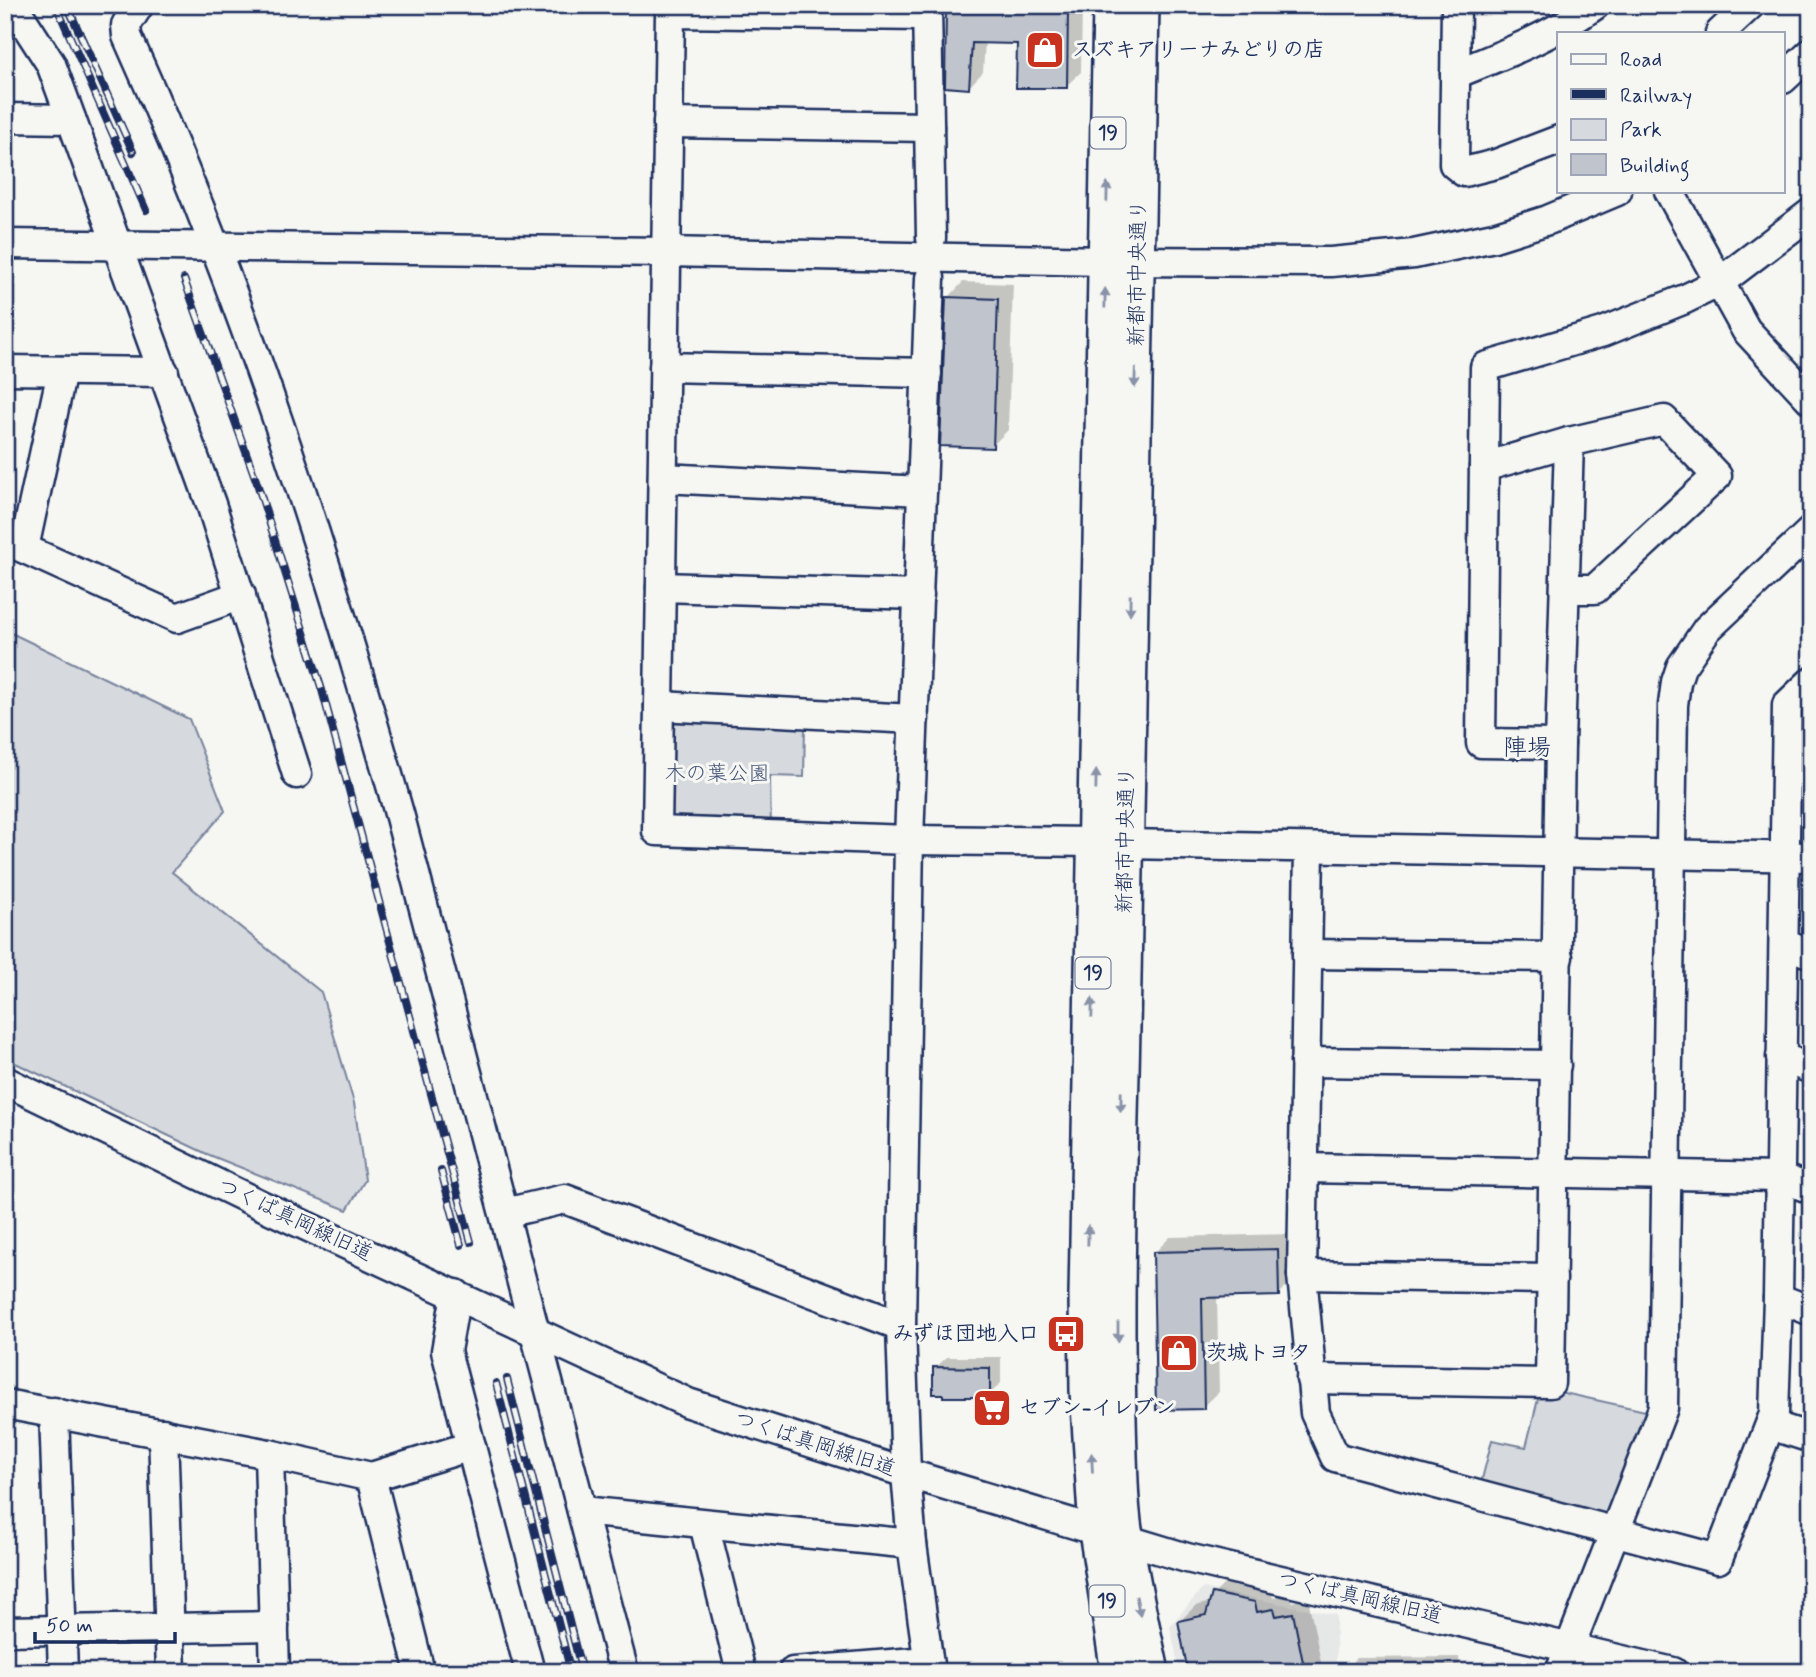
<svg xmlns="http://www.w3.org/2000/svg" width="1816" height="1677" viewBox="0 0 1816 1677" font-family="Mynerve,'Klee One',sans-serif">
	<rect width="100%" height="100%" fill="#f6f6f2"/>
	<filter id="ink" filterUnits="userSpaceOnUse"><feTurbulence type="fractalNoise" baseFrequency=".0143" numOctaves="2"/><feDisplacementMap in="SourceGraphic" scale="14" xChannelSelector="R" yChannelSelector="G"/><feConvolveMatrix kernelMatrix="1 2 1 2 8 2 1 2 1" color-interpolation-filters="sRGB"/></filter>
	<g filter="url(#ink)">
		<polygon fill="#e6e7e7" points="1203,1588 1336,1615 1336,1672 1180,1672 1170,1626"/>
		<g fill="#d6d9dd" stroke="#78849e" stroke-width="2">
			<polygon points="5,630 189,719 225,811 172,872 321,992 354,1103 365,1180 347,1210 207,1154 5,1058"/>
			<polygon points="672,722 805,724 804,777 770,776 771,829 670,827"/>
			<polygon points="1540,1391 1555,1391 1650,1412 1610,1515 1601,1519 1480,1487 1492,1440 1526,1447"/>
		</g>
		<g fill="#0003">
			<polygon points="951,5 1082,5 1081,72 1066,86 1019,42 985,42 983,72 969,87 947,9"/>
			<polygon points="963,282 1013,284 1008,430 992,446 948,298"/>
			<polygon points="1293,1234 1293,1279 1278,1295 1217,1296 1219,1392 1203,1407 1155,1252 1170,1237"/>
			<polygon points="947,1357 1001,1357 1001,1383 989,1395 935,1368"/>
			<polygon points="1229,1579 1270,1587 1273,1598 1289,1595 1292,1602 1308,1598 1322,1667 1317,1672 1190,1672 1180,1621 1195,1606 1211,1602 1214,1594"/>
			<polygon points="1459,1657 1460,1672 1343,1672 1356,1658"/>
		</g>
		<g fill="#c0c4cd" stroke="#1b2f5e" stroke-width="2">
			<polygon points="946,8 1068,9 1067,88 1016,88 1017,44 972,43 969,89 945,87"/>
			<polygon points="946,297 998,299 993,448 940,446"/>
			<polygon points="1278,1249 1279,1296 1202,1298 1204,1409 1156,1410 1153,1252"/>
			<polygon points="933,1367 990,1368 990,1397 943,1397 943,1394 933,1394"/>
			<polygon points="1212,1593 1255,1602 1257,1612 1274,1609 1276,1616 1293,1613 1305,1672 1188,1672 1178,1621 1206,1615"/>
		</g>
		<g fill="none" stroke-linecap="round" stroke-linejoin="round">
			<g stroke="#1b2f5e" stroke-width="33">
				<g id="minor">
					<polyline points="13,5 51,64 65,102 211,504 297,774"/>
					<path d="M139,5L126,25L127,36C241,288 325,552 400,817L624,1672"/>
					<polyline points="927,5 931,238"/>
					<polyline points="1456,5 1454,164 1464,172 1496,164 1559,140"/>
					<polyline points="1720,33 1750,5"/>
					<path d="M1455,74C1503,55 1552,36 1595,5"/>
					<polyline points="1783,79 1811,53"/>
					<polyline points="5,118 71,119"/>
					<polyline points="668,123 929,127"/>
					<polyline points="1669,191 1746,330 1811,400"/>
					<polyline points="5,244 666,252 1105,261 1331,262 1414,254 1494,237 1548,220 1617,191"/>
					<polyline points="930,278 909,840 1095,842"/>
					<polyline points="664,367 927,373"/>
					<polyline points="5,370 164,372"/>
					<polyline points="1484,467 1569,442 1664,420 1717,476 1595,589 1566,589"/>
					<polyline points="663,478 922,491"/>
					<polyline points="5,540 177,618 241,595"/>
					<polyline points="24,548 62,371"/>
					<polyline points="661,587 919,595"/>
					<polyline points="659,706 914,719"/>
					<polyline points="1560,744 1481,743 1485,367 1603,332 1685,299 1720,282 1811,213"/>
					<polyline points="1125,844 1811,857"/>
					<polyline points="1309,848 1302,1275 1315,1413 1335,1457 1718,1559 1774,1414 1778,1298 1787,705 1811,682"/>
					<polyline points="1784,943 1811,954"/>
					<polyline points="1307,954 1558,957"/>
					<polyline points="1781,1057 1811,1069"/>
					<polyline points="1305,1062 1556,1065"/>
					<polyline points="5,1081 259,1204 688,1403 906,1473 1187,1558 1673,1672"/>
					<polyline points="1304,1168 1779,1177 1811,1189"/>
					<polyline points="505,1213 565,1199 901,1326"/>
					<polyline points="1302,1275 1552,1279"/>
					<polyline points="456,1294 446,1351 530,1672"/>
					<polyline points="1778,1298 1811,1311"/>
					<polyline points="1311,1379 1550,1383 1560,744 1569,442"/>
					<polyline points="5,1404 269,1454 371,1477 471,1446"/>
					<polyline points="54,1412 63,1672"/>
					<polyline points="1771,1425 1811,1438"/>
					<polyline points="163,1433 171,1672"/>
					<polyline points="269,1454 275,1672"/>
					<polyline points="371,1477 420,1672"/>
					<polyline points="582,1511 912,1544 906,1473 901,1326 909,840 657,831 670,13 927,16"/>
					<polyline points="704,1524 741,1672"/>
					<polyline points="912,1544 930,1672"/>
					<polyline points="5,1631 274,1626"/>
					<polyline points="793,1672 927,1661"/>
					<polyline points="1560,1672 1663,1408 1673,705 1676,682 1681,667 1707,629 1811,531"/>
				</g>
			</g>
			<g stroke="#1b2f5e" stroke-width="40">
				<g id="major">
					<polyline points="1111,5 1087,1295 1088,1390 1097,1531 1119,1672"/>
					<path d="M1141,5C1138,330 1129,654 1123,978C1120,1146 1113,1314 1120,1482C1122,1545 1138,1609 1151,1672"/>
				</g>
			</g>
			<use href="#minor" stroke="#f6f6f2" stroke-width="28"/>
			<use href="#major" stroke="#f6f6f2" stroke-width="35"/>
			<g stroke="#1b2f5e" stroke-width="8">
				<g id="rail">
					<polyline points="56,5 146,210"/>
					<polyline points="67,5 133,152"/>
					<polyline points="184,279 257,483 322,690 471,1242"/>
					<polyline points="441,1171 461,1245"/>
					<polyline points="507,1379 582,1672"/>
					<polyline points="496,1383 571,1672"/>
				</g>
			</g>
			<use href="#rail" stroke="#f6f6f2" stroke-width="5" stroke-dasharray="16" stroke-linecap="butt"/>
		</g>
		<defs><path id="oneway-solid" d="M-6-.8H1V-3.2L6.5 0L1 3.2V.8H-6Z" transform="scale(1.75)"/></defs>
		<g fill="#8892a8">
			<use href="#oneway-solid" transform="translate(1107 192) rotate(-89)"/>
			<use href="#oneway-solid" transform="translate(1105 298) rotate(-89)"/>
			<use href="#oneway-solid" transform="translate(1135 378) rotate(92)"/>
			<use href="#oneway-solid" transform="translate(1130 605) rotate(91)"/>
			<use href="#oneway-solid" transform="translate(1096 780) rotate(-89)"/>
			<use href="#oneway-solid" transform="translate(1092 1008) rotate(-89)"/>
			<use href="#oneway-solid" transform="translate(1121 1102) rotate(91)"/>
			<use href="#oneway-solid" transform="translate(1088 1235) rotate(-89)"/>
			<use href="#oneway-solid" transform="translate(1118 1332) rotate(90)"/>
			<use href="#oneway-solid" transform="translate(1092 1463) rotate(-93)"/>
			<use href="#oneway-solid" transform="translate(1138 1606) rotate(79)"/>
		</g>
	</g>
	<defs>
		<g id="shop-square" transform="scale(2.0125)"><rect x="-9" y="-9" width="18" height="18" rx="4" fill="#c8321e" stroke="#f6f6f2"/><path d="M-5-2.5h2.3a2.7 3.5 0 0 1 5.4 0H5L5.5 6h-11ZM-1.5-2.5h3a1.5 2.3 0 0 0-3 0Z" fill="#fff"/></g>
		<g id="bus-square" transform="scale(2.0125)"><rect x="-9" y="-9" width="18" height="18" rx="4" fill="#c8321e" stroke="#f6f6f2"/><path d="M-5-6H5V4H4V6H2V4H-2V6H-4V4H-5ZM-3.5-4V0h7V-4ZM-3.5 1.2v1.5H-2V1.2ZM2 1.2v1.5H3.5V1.2Z" fill="#fff"/></g>
		<g id="supermarket-square" transform="scale(2.0125)"><rect x="-9" y="-9" width="18" height="18" rx="4" fill="#c8321e" stroke="#f6f6f2"/><path d="M-6-5.5h2.5l.6 2H6L4.5 2H-2.5L-4.4-4H-6ZM-1.5 3.2a1.3 1.3 0 1 0 .1 0ZM3 3.2a1.3 1.3 0 1 0 .1 0Z" fill="#fff"/></g>
	</defs>
	<g fill-rule="evenodd">
		<use href="#shop-square" x="1045" y="50"/>
		<use href="#bus-square" x="1066" y="1334"/>
		<use href="#shop-square" x="1179" y="1353"/>
		<use href="#supermarket-square" x="992" y="1408"/>
	</g>
	<g text-anchor="middle" dominant-baseline="central" stroke-width="6" stroke-linejoin="round" paint-order="stroke">
		<g fill="#f6f6f2" stroke="#5d6b8a" stroke-width="2">
			<rect x="1090.5" y="117.5" width="35" height="31" rx="5"/>
			<rect x="1075.5" y="957.5" width="35" height="31" rx="5"/>
			<rect x="1089.5" y="1585.5" width="35" height="31" rx="5"/>
		</g>
		<g font-size="19" font-weight="bold" fill="#1b2f5e">
			<text x="1108" y="133">19</text>
			<text x="1093" y="973">19</text>
			<text x="1107" y="1601">19</text>
		</g>
		<g font-size="21" font-weight="bold" fill="#1b2f5e" stroke="#f6f6f2" text-anchor="start">
			<text x="1072" y="50">スズキアリーナみどりの店</text>
			<text x="1039" y="1334" text-anchor="end">みずほ団地入口</text>
			<text x="1206" y="1353">茨城トヨタ</text>
			<text x="1019" y="1408">セブン-イレブン</text>
		</g>
		<g font-size="21" fill="#1b2f5e" stroke="#f6f6f2">
			<text transform="translate(1138 273) rotate(-89)">新都市中央通り</text>
			<text transform="translate(1126 840) rotate(-89)">新都市中央通り</text>
			<text transform="translate(295 1220) rotate(25)">つくば真岡線旧道</text>
			<text transform="translate(815 1444) rotate(18)">つくば真岡線旧道</text>
			<text transform="translate(1360 1598) rotate(13)">つくば真岡線旧道</text>
		</g>
		<g font-size="21" fill="#405177" stroke="#f6f6f2">
			<text x="717" y="774">木の葉公園</text>
		</g>
		<g font-size="24" fill="#1b2f5e" stroke="#f6f6f2">
			<text x="1527" y="748">陣場</text>
		</g>
	</g>
	<rect width="1816" height="1677" fill="none" stroke="#f6f6f2" stroke-width="28"/>
	<rect x="14" y="14" width="1788" height="1649" fill="none" stroke="#1b2f5e" stroke-width="2.5" filter="url(#ink)"/>
	<rect x="1557" y="32" width="228" height="161" fill="#f6f6f2" stroke="#9ea6b7" stroke-width="2"/>
	<rect x="1571" y="54" width="35" height="10" fill="#f6f6f2" stroke="#9ea6b7" stroke-width="2"/>
	<text x="1620" y="66" font-size="21" fill="#1b2f5e">Road</text>
	<rect x="1571" y="89" width="35" height="10" fill="#1b2f5e" stroke="#9ea6b7" stroke-width="2"/>
	<text x="1620" y="102" font-size="21" fill="#1b2f5e">Railway</text>
	<rect x="1571" y="119" width="35" height="21" fill="#d6d9dd" stroke="#9ea6b7" stroke-width="2"/>
	<text x="1620" y="136" font-size="21" fill="#1b2f5e">Park</text>
	<rect x="1571" y="154" width="35" height="21" fill="#c0c4cd" stroke="#9ea6b7" stroke-width="2"/>
	<text x="1620" y="172" font-size="21" fill="#1b2f5e">Building</text>
	<path d="M35 1632v10h140v-10" fill="none" stroke="#1b2f5e" stroke-width="3.5"/>
	<text x="46" y="1632" font-size="21" fill="#1b2f5e" stroke="#f6f6f2" stroke-width="5" paint-order="stroke">50 m</text>
</svg>
